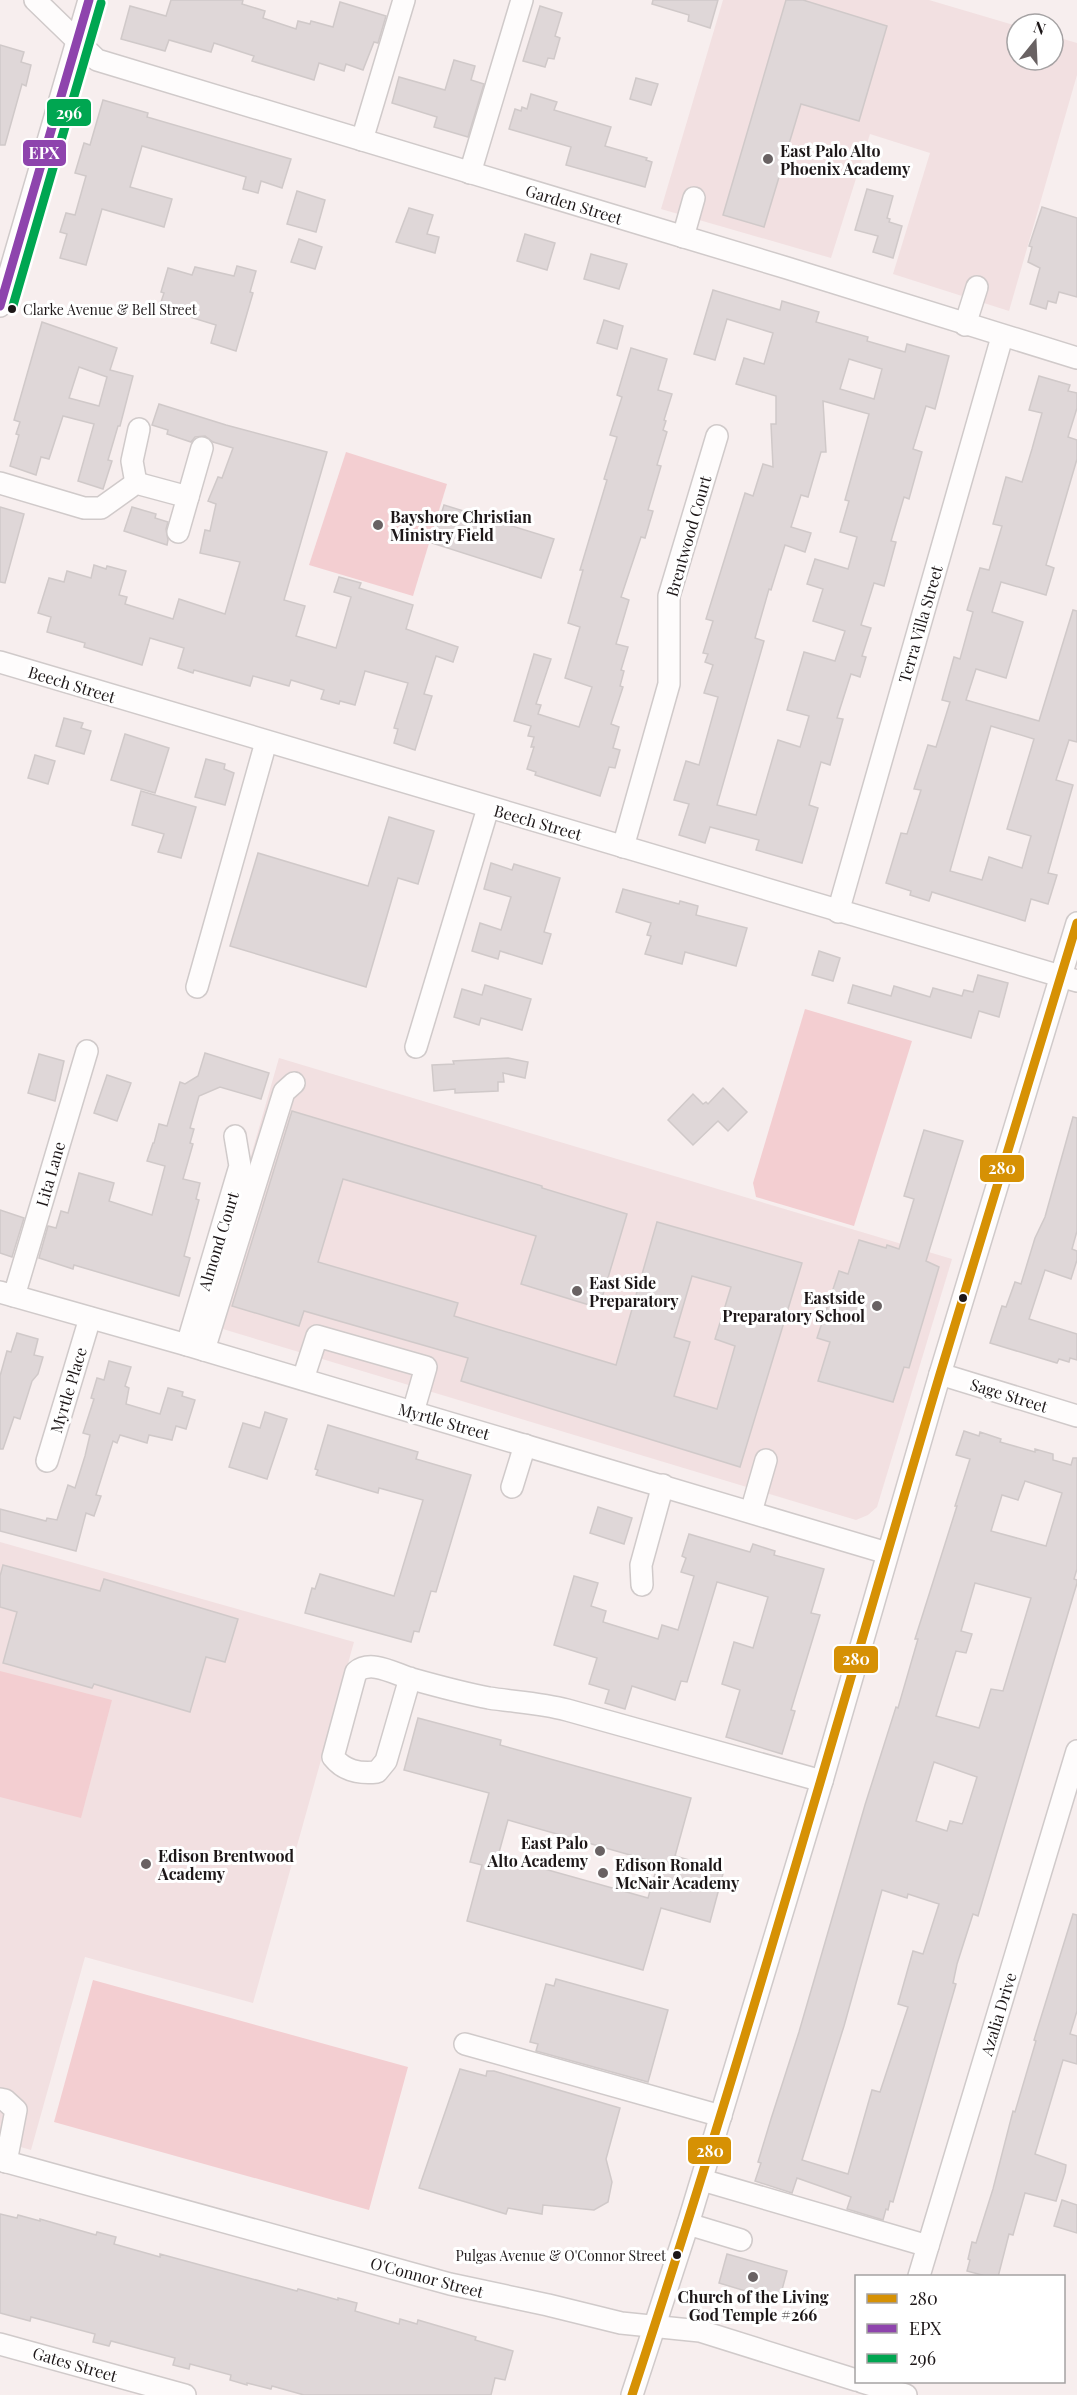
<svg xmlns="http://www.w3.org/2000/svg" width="1077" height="2395" viewBox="0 0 1077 2395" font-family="'Playfair Display',serif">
	<rect width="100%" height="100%" fill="#f7eeee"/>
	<g fill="#f2e0e1">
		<polygon points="723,0 929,0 1017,26 1017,60 1053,60 1053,36 1077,43 1077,75 1009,311 893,274 930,153 870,134 831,258 661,209"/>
		<polygon points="279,1058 952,1259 877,1507 868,1515 856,1520 203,1323"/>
		<polygon points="0,1542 354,1642 253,2003 85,1957 31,2150 0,2141"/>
	</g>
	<g fill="#f3ced1">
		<polygon points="346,452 447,484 413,596 309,565"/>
		<polygon points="805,1009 912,1041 854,1226 756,1197 753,1183"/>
		<polygon points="0,1671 112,1700 81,1818 0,1797"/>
		<polygon points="93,1980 408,2067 369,2210 54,2122"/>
	</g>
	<g fill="#dfd7d8" stroke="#d0c9c9" stroke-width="1.5" fill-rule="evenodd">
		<polygon points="171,0 243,0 242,4 265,11 263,18 296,29 298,21 310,24 311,21 333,27 340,2 386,16 378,43 374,42 363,70 346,64 344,71 319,63 314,80 252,61 254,56 214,43 211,52 169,40 165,51 121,39 130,6 166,16"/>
		<polygon points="653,0 718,0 710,28 688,21 689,15 652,4"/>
		<polygon points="786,0 803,0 887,26 859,121 801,104 764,227 723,215"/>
		<polygon points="540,6 562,13 555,36 560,38 554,59 548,58 545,67 523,61"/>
		<polygon points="0,45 24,52 21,62 31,65 26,86 22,84 5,145 0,145"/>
		<polygon points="454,60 475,66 471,80 484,84 468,137 434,127 437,117 392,103 399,77 445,90"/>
		<polygon points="636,78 658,84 651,105 630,99"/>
		<polygon points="531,94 557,102 554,110 611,127 605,146 647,158 646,160 652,162 645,187 566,165 571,147 509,129 515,109 521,111 522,107 527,109"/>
		<polygon points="103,100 148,113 147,117 291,159 282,188 261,181 258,193 243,189 246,177 142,146 130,187 172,199 164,227 102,209 86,265 60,258 67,234 60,232 66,213 75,215 86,176 75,173 84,143 90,145"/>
		<polygon points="867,189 893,196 887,218 890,219 889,222 902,226 893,258 873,252 878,236 855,230"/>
		<polygon points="297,191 325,200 316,232 287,224"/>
		<polygon points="1042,207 1077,218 1077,297 1059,292 1056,303 1048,301 1046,309 1030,304 1040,268 1028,262 1032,247 1029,246"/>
		<polygon points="409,208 433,215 427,234 439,237 435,253 396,242"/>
		<polygon points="525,234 555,243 547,270 517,261"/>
		<polygon points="299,239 322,247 315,269 291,262"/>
		<polygon points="591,254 627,264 619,289 584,279"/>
		<polygon points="237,266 256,271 250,292 253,293 236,351 211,343 216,325 167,310 168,304 161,302 164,293 161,292 168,268 192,275 195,267 234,276"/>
		<path d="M713,290L780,310L782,301L819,312L816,322L868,337L867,341L905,352L907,344L949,356L935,409L926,406L913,449L922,452L909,499L904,497L891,541L896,542L884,586L874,583L861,625L871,628L862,656L866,657L860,677L851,674L837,718L843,719L830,765L821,762L809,805L818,808L802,863L756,850L759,840L710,827L705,843L679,835L689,804L674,800L686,761L699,765L718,697L704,693L713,665L705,662L708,654L703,653L713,621L706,619L745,493L753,496L763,464L773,467L771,424H776V396L736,384L744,358L764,364L773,333L727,319L715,360L694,354ZM849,359L882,369L874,399L840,389ZM823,401L869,414L845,500L849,501L840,532L857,537L848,569L815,559L807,584L823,589L813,621L845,631L835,661L804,652L787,710L809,716L800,747L778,740L756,815L717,805L764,641L755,638L769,589L771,590L785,545L805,552L811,533L791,527L801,495L808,497L821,452H826Z"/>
		<polygon points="604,320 623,326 617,349 597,343"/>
		<path d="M42,322L117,348L110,370L133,376L120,426H118L108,460L112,461L103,489L78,481L94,424L63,416L49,459L41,457L36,475L10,466L19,435L16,434L20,422L14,420ZM79,367L107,377L99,406L69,398Z"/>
		<polygon points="631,348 667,359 658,390 672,394 664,420 666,421 663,430 667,432 657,465 661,466 648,510 653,511 645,538 641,537 621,597 629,600 616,644 628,647 621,670 624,671 620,686 623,687 611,724 619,727 613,748 620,750 615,768 609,767 600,796 535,775 536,772 527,769 534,747 531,747 534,737 528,736 531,726 514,721 534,654 551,659 536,704 541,705 538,714 579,727 592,687 565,678 580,627 568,623 583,570 580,570 607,480 604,479 617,437 610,435 622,397 617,395"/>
		<path d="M1039,376L1070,385L1068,391L1077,393V408L1068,437L1077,440V459L1046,565L1054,568L1046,595L1001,582L992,612L1023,622L1006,678L976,669L966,700L1039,721L1073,610L1077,611V742L1069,740L1056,780L1073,785L1048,873L1057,875L1048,904L1031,899L1025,921L932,892L929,901L910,895L911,891L886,883L901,833L907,834L921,790L914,789L928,745L936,747L950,702L942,700L954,657L960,659L973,612L967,610L980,568L989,570L1002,526L993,524L1006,477L1022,482L1032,449L1042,413L1029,410ZM991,726L1034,739L1007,829L1031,836L1022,868L989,857L982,880L950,871Z"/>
		<polygon points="159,404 226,425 327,452 284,600 305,606 296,636 336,648 351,597 334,592 339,577 361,583 359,588 413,605 406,629 458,647 453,662 436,656 424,694 432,696 415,750 394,743 398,729 394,728 408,683 365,671 355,705 340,701 339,704 321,699 324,690 291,680 289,686 253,676 250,686 194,670 193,673 178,668 184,648 150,638 142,665 84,647 85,643 47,632 51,617 38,613 49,578 64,582 67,571 91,578 94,565 106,569 107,566 126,571 119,595 127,597 125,604 173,619 179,599 225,614 240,562 200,553 205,530 210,531 216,504 208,501 218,477 222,478 233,448 213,442 205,436 195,437 191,442 167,434 168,430 152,425"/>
		<polygon points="444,505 554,539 541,578 432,543"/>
		<polygon points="0,507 24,514 5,583 0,582"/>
		<polygon points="132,507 156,514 155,518 168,522 166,529 168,540 167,545 124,531"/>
		<polygon points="64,718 83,723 81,728 91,731 84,754 56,746"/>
		<polygon points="125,734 169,748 155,793 111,780"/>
		<polygon points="35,755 55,761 48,784 28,778"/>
		<polygon points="206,759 225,764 224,769 234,773 225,805 195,797"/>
		<polygon points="141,791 196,807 181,858 158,852 164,834 132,825"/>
		<polygon points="389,817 434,831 418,884 398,878 366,987 230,946 258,853 368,886"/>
		<polygon points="491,863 512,870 514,864 560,878 544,932 551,934 542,964 500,951 498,959 472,951 480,923 501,930 511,897 484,889"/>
		<polygon points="623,889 679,904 680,901 698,906 696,915 747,928 736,966 685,952 682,964 645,954 651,936 647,935 651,923 616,912"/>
		<polygon points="819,951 840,958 833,981 812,975"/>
		<polygon points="978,975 1008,983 999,1017 979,1011 971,1038 848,1003 853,985 891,996 894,986 930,997 933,988 962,996 964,990 973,992"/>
		<polygon points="485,985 531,999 522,1030 481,1018 479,1025 454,1017 462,989 482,995"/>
		<polygon points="205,1053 269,1073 261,1099 220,1087 199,1096 190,1128 194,1129 190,1143 193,1144 183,1179 200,1183 196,1199 199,1200 184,1256 190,1258 179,1296 74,1265 73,1269 39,1258 48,1226 56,1228 61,1211 68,1213 79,1173 114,1183 109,1201 152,1215 165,1166 147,1161 153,1143 154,1143 159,1124 167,1126 180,1082 185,1084 198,1076"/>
		<polygon points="39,1054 64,1061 55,1101 28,1093"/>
		<polygon points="508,1058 528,1062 525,1078 503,1073 504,1082 498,1082 498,1091 455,1093 455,1089 434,1091 432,1065 454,1064 453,1061"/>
		<polygon points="107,1075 131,1083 117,1121 94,1113"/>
		<polygon points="723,1088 747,1112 728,1131 718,1121 693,1145 668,1120 693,1094 703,1104 706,1102 708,1104"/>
		<path d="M292,1111L542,1186V1188L627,1214L599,1308L521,1284L536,1236L343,1179L318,1262L458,1303L454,1316L616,1365L657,1222L802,1263L740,1467L461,1381L468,1358L304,1311L299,1326L232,1306ZM692,1276L731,1287L715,1339L735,1346L717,1409L674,1396L690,1342L674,1337Z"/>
		<polygon points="1073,1117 1077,1118 1077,1231 1072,1249 1077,1251 1077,1260 1071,1279 1045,1270 1029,1319 1077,1334 1077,1360 1070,1358 1069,1362 1059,1359 1057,1363 990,1343 1002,1306 1006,1307 1015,1282 1021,1284 1035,1238 1045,1217"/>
		<polygon points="924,1130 963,1141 926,1261 939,1267 909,1368 904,1367 893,1402 818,1381 830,1342 817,1338 839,1271 848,1274 859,1240 886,1248 887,1245 899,1249 914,1199 904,1196"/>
		<polygon points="0,1210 24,1218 12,1257 0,1253"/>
		<polygon points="17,1333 38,1339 34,1355 43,1357 38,1374 32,1381 20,1419 14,1417 3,1449 0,1449 0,1376 7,1351 11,1352"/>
		<polygon points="109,1361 131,1367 125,1386 129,1388 126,1404 160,1414 168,1388 183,1392 182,1396 195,1400 186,1429 176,1426 172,1440 149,1435 147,1443 120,1435 117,1443 113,1441 96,1495 101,1496 94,1516 86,1513 76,1551 0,1531 0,1509 46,1521 47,1518 57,1520 68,1485 75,1488 85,1456 90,1435 83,1433 94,1399 91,1398 97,1378 104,1380"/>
		<polygon points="265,1412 287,1419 267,1479 229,1467 243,1423 260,1428"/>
		<polygon points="328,1425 418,1452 416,1459 471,1475 436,1592 431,1591 419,1632 414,1631 411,1642 305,1613 312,1588 315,1589 320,1574 394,1596 423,1500 379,1488 378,1493 316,1475 318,1470 315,1469"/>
		<path d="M964,1431L979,1436L980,1432L1001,1439L1000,1442L1035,1452V1449L1053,1454V1460L1071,1465L1073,1458H1077V1569L1074,1579L1077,1580V1583L978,1916L973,1914L957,1964L953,1983L956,1984L893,2202L890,2201L888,2210L886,2209L883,2220L847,2209L851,2197L797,2178L792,2193L755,2181L761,2163L758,2162L771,2119L799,2032L865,1805L896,1707L898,1708L918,1639H915L957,1506H955L970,1459L956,1455ZM1025,1481L1062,1493L1046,1546L991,1531L1002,1495L1018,1500ZM975,1583L1031,1598L1003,1691L991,1689L979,1728L936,1716L956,1651L966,1653L972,1634L961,1631ZM934,1762L977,1777L963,1822L962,1824L950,1821L947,1831L916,1821ZM882,1890L907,1898L908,1894L939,1904L923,1954L913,1951L898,2004L908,2007L880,2092L872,2090L848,2174L802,2160L844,2026Z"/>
		<polygon points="598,1507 632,1518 624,1544 590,1533"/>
		<polygon points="689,1534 750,1552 753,1544 775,1551 774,1555 824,1569 811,1613 820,1615 791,1710 795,1711 782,1754 726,1737 740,1690 722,1684 734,1642 753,1648 768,1597 717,1582 687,1682 681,1681 675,1700 632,1686 625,1709 605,1703 609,1690 589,1684 597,1658 554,1645 574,1576 598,1583 591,1606 606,1611 603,1622 658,1639 662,1625 678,1630 694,1576 681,1572 686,1558 682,1556"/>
		<polygon points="3,1565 100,1591 104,1579 238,1619 225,1662 206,1657 190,1712 94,1684 92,1688 3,1663 17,1612 0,1607 0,1576"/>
		<path d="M418,1718L501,1740L500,1745L691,1798L675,1856L724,1870L710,1922L661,1908L643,1970L467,1921L482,1865L470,1862L489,1793L404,1770ZM508,1820L658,1863L648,1898L498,1856Z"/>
		<polygon points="1073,1914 1077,1915 1077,2011 1070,2034 1077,2036 1077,2064 1063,2060 1035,2154 1066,2165 1065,2172 1056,2201 1025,2193 1013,2235 1009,2234 998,2277 989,2277 967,2271 970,2260 968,2259 972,2242 976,2243 993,2189 1013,2111 1015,2112 1036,2041 1034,2040"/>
		<polygon points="556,1979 668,2010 648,2082 536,2051 538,2044 530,2042 546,1984 554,1986"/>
		<polygon points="460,2069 486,2076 487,2071 494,2071 620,2108 606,2159 612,2182 608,2202 594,2210 543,2205 542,2214 508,2208 506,2214 419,2188"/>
		<polygon points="1062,2200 1077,2205 1077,2233 1054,2226"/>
		<polygon points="0,2214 17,2218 18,2215 40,2221 40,2219 96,2235 97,2232 116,2237 114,2244 160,2257 160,2254 297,2291 298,2289 338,2300 338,2298 357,2303 355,2311 399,2324 400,2319 417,2324 418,2320 476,2337 475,2340 513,2351 505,2380 495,2378 491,2395 304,2395 272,2386 271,2389 247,2383 247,2385 230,2380 231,2375 190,2364 189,2369 173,2365 175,2358 111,2341 109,2346 93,2342 95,2334 31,2317 30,2321 0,2313"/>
		<polygon points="727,2254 787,2271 779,2301 719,2283"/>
	</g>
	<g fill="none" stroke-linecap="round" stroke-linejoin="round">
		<g stroke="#d0caca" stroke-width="24">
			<g id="minor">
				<polyline points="35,0 97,60 787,268 1077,358"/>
				<polyline points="362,140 404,0"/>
				<polyline points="470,173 522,0"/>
				<polyline points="683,237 694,198"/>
				<polyline points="0,306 89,0"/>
				<polyline points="965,325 977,287"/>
				<polyline points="0,483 84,508 101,508 136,483 188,497"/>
				<polyline points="136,483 132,461 139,429"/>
				<polyline points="178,532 202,448"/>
				<polyline points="0,662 1077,981"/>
				<polyline points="623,847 669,684 669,596 717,436"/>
				<polyline points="838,912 1002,337"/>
				<polyline points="197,987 266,742"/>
				<polyline points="416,1047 488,808"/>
				<polyline points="0,1292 187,1345 887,1553"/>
				<polyline points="14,1296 87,1051"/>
				<polyline points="187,1345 240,1166 235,1136"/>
				<polyline points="204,1350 284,1092 294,1083"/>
				<polyline points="940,1374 1077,1416"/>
				<polyline points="303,1379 317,1336 426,1367 413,1412"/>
				<polyline points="47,1461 90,1318"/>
				<polyline points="512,1487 525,1445"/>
				<polyline points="751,1512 766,1460"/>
				<polyline points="642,1585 641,1565 663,1485"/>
				<path d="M410,1678L386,1761L377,1772C359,1774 344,1771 333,1757L356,1672C371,1659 395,1674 412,1679C437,1686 463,1693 489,1698C515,1702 541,1703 567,1710L822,1781"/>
				<polyline points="465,2044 721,2116"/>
				<polyline points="0,2099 5,2100 16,2110 6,2162"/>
				<polyline points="0,2160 450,2284 548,2305 621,2323 700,2331 856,2380"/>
				<polyline points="702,2180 928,2246"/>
				<polyline points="688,2224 741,2240"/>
				<polyline points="919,2276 1077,1751"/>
				<polyline points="0,2344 185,2395"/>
				<polyline points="862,2382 906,2395"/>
				<polyline points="632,2395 688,2224 822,1781 940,1374 1077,923"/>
			</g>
		</g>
		<use href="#minor" stroke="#fefcfc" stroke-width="21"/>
		<g stroke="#fff" stroke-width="14">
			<path id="bus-1" d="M632,2395C743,2057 839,1715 940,1374C985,1223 1031,1073 1077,923"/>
		</g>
		<g stroke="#fff" stroke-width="14">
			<polyline id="bus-2" points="0,306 89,0"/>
		</g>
		<g stroke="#fff" stroke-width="14">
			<polyline id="bus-3" points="12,309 101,3"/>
		</g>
		<use href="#bus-1" stroke="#d69104" stroke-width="9"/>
		<use href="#bus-2" stroke="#8e44ad" stroke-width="9"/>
		<use href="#bus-3" stroke="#00a651" stroke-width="9"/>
	</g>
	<g fill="#696263" stroke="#fff" stroke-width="2">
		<circle cx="768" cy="159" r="6"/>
		<circle cx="378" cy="525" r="6"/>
		<circle cx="577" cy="1291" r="6"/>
		<circle cx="877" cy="1306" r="6"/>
		<circle cx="600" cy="1851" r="6"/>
		<circle cx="146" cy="1864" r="6"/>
		<circle cx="603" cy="1873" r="6"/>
		<circle cx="753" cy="2277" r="6"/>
	</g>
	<g fill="#1d1718" stroke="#fff" stroke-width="2">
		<circle cx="12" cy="309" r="5"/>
		<circle cx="963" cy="1298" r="5"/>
		<circle cx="677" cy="2255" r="5"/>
	</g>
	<g text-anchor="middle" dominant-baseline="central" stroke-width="6" stroke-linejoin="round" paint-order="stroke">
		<g font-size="14" fill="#1d1718" stroke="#fff" text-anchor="start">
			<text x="23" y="309">Clarke Avenue &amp; Bell Street</text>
			<text x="666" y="2255" text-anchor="end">Pulgas Avenue &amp; O'Connor Street</text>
		</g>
		<g font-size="16" font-weight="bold" fill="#1d1718" stroke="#fff" text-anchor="start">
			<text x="780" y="150">East Palo Alto<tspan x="780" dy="18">Phoenix Academy</tspan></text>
			<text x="390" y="516">Bayshore Christian<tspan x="390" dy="18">Ministry Field</tspan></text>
			<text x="589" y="1282">East Side<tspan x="589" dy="18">Preparatory</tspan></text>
			<text x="865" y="1297" text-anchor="end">Eastside<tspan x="865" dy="18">Preparatory School</tspan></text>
			<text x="588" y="1842" text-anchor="end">East Palo<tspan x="588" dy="18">Alto Academy</tspan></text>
			<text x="158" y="1855">Edison Brentwood<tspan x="158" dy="18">Academy</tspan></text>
			<text x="615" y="1864">Edison Ronald<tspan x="615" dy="18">McNair Academy</tspan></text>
			<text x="753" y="2296" text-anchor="middle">Church of the Living<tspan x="753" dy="18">God Temple #266</tspan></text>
		</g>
		<g font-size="16" fill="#1d1718" stroke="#fff">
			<text transform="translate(574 204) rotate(17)">Garden Street</text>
			<text transform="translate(688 536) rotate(-74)">Brentwood Court</text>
			<text transform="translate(920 624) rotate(-74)">Terra Villa Street</text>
			<text transform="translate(72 684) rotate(17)">Beech Street</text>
			<text transform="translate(538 822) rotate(16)">Beech Street</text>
			<text transform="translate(50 1174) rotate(-74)">Lita Lane</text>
			<text transform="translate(218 1241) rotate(-73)">Almond Court</text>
			<text transform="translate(68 1390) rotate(-73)">Myrtle Place</text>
			<text transform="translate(1009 1395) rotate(17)">Sage Street</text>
			<text transform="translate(444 1421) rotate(16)">Myrtle Street</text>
			<text transform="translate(998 2014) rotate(-73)">Azalia Drive</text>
			<text transform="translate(427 2277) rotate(15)">O'Connor Street</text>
			<text transform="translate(75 2364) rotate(16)">Gates Street</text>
		</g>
	</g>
	<g stroke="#fff" stroke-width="2">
		<rect x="46" y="98" width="46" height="29" rx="6" fill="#00a651"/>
		<rect x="22" y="139" width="45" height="28" rx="6" fill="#8e44ad"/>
		<rect x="979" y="1154" width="46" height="29" rx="6" fill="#d69104"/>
		<rect x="833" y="1645" width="46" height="29" rx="6" fill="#d69104"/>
		<rect x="687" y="2136" width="45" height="29" rx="6" fill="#d69104"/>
	</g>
	<g font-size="16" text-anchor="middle" font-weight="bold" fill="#fff">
		<text x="69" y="119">296</text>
		<text x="44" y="159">EPX</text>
		<text x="1002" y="1174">280</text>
		<text x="856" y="1665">280</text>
		<text x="710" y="2157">280</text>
	</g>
	<rect x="855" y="2275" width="210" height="108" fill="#ffffff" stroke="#a5a2a3" stroke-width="1.5"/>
	<rect x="867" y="2294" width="30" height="9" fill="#d69104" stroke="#a5a2a3" stroke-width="1.5"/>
	<text x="909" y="2305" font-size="18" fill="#1d1718">280</text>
	<rect x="867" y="2324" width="30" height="9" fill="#8e44ad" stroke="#a5a2a3" stroke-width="1.5"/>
	<text x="909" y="2335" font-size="18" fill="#1d1718">EPX</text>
	<rect x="867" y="2354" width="30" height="9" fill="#00a651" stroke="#a5a2a3" stroke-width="1.5"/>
	<text x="909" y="2365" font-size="18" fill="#1d1718">296</text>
	<g transform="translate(1035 42) rotate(18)"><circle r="28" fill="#ffffff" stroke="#a5a2a3" stroke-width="1.5"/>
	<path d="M0-4.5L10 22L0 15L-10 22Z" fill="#696263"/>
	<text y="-9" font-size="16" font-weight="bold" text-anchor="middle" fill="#1d1718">N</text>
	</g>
</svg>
